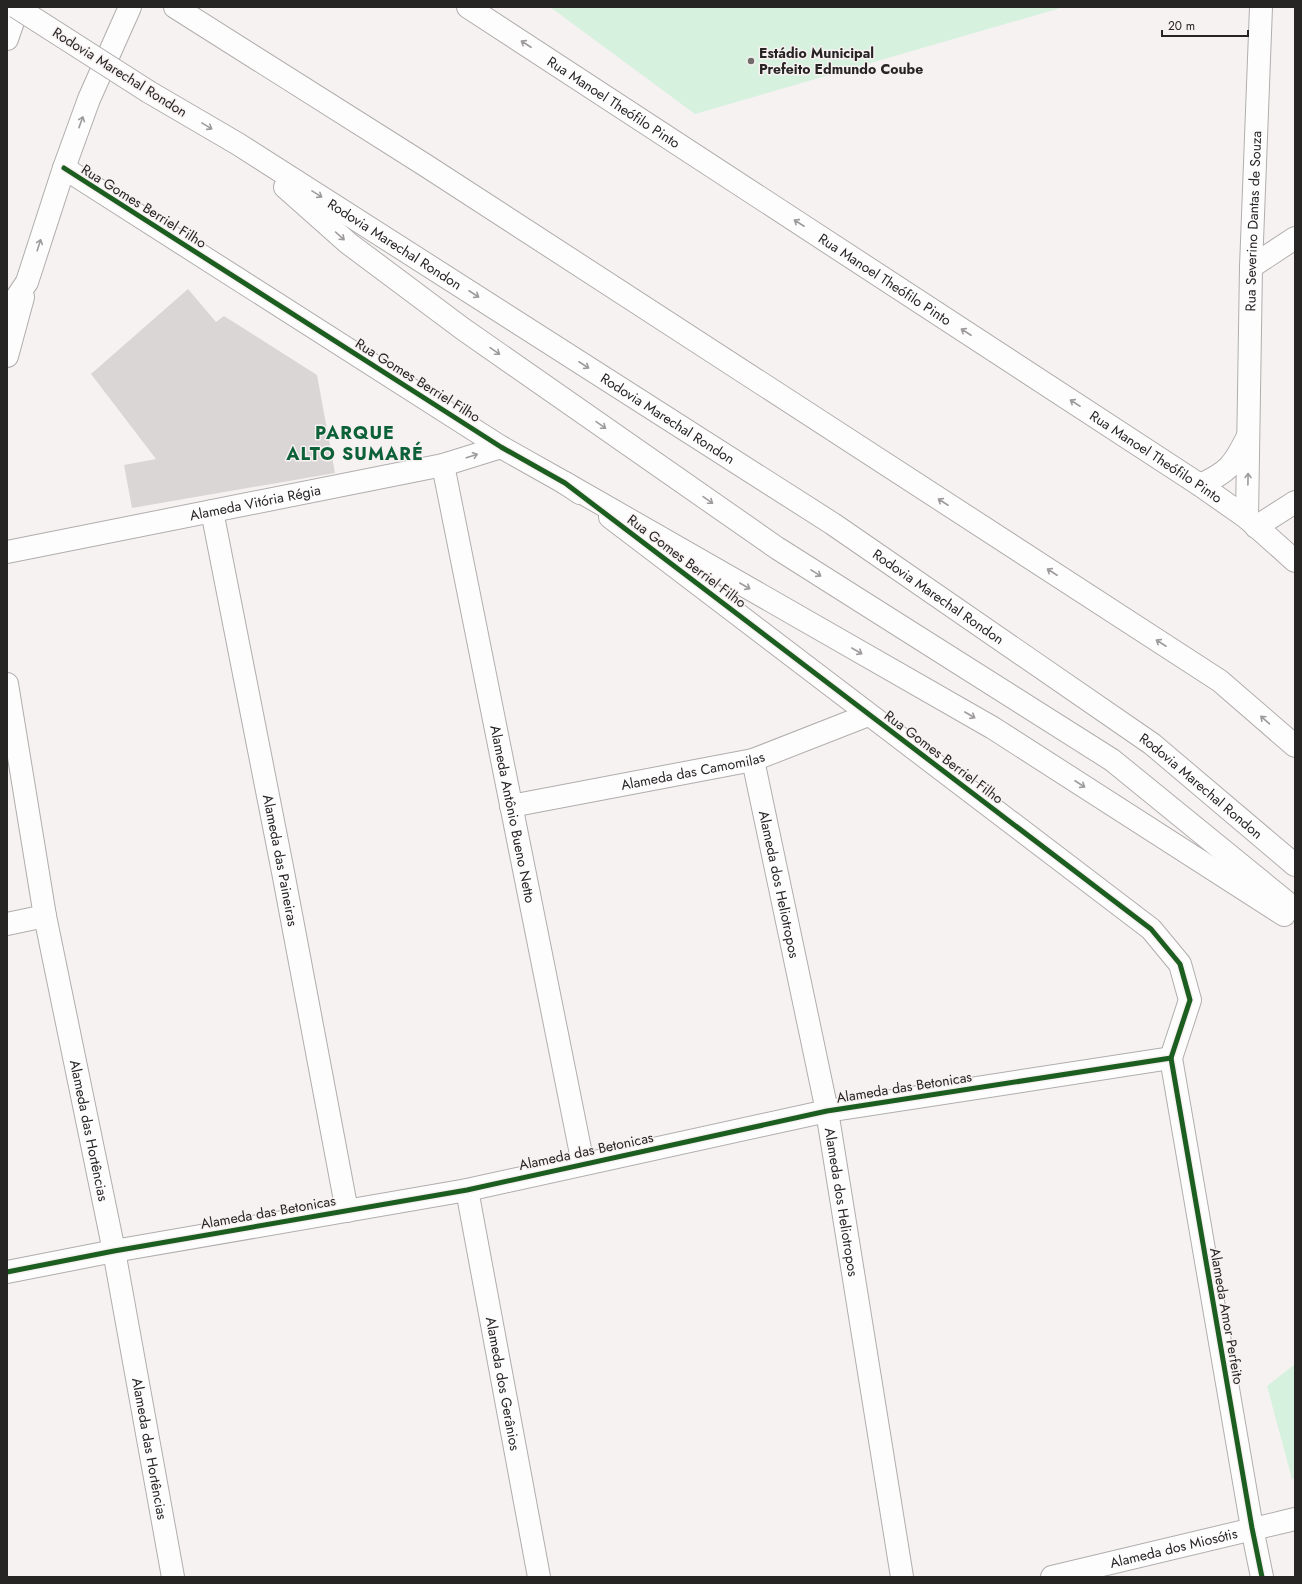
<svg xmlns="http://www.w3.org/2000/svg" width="1302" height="1584" viewBox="0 0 1302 1584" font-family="Jost,sans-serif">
	<rect width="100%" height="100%" fill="#f7f2f2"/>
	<g fill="#d6f1de">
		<polygon points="550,7 1064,7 695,114"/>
		<polygon points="1295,1364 1295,1478 1292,1479 1267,1386"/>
	</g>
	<polygon fill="#dad6d6" points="188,289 216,322 224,316 317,375 335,473 132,508 124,465 156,459 91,374"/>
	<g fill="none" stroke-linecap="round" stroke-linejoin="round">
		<g stroke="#b1adad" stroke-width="24">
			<g id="minor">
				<path id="s1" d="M468,7L1200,485L1247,518L1295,561"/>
				<polyline points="7,39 18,7"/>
				<polyline points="64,168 501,447 565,483 580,493"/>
				<polyline points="1251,267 1295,238"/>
				<polyline points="7,312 27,282 64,168 89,99 130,7"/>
				<polyline points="7,356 23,297"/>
				<path id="s2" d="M443,465L583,1164"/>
				<path d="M1200,485C1228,472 1233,466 1247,438"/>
				<path id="s3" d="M212,511L283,872L347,1211"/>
				<polyline points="610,517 1151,929 1180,964 1190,1000 1171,1058 1252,1528 1262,1577"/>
				<path id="s4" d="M1247,518L1251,267L1261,7"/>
				<polyline points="1256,527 1295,502"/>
				<path id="s5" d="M7,552L443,465L501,447"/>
				<path id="s6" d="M7,684L45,916L114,1251L173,1577"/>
				<path id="s7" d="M753,760L827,1111L902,1577"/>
				<path id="s8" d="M511,806L753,760L868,715"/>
				<polyline points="7,924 45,916"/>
				<path id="s9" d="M467,1190L539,1577"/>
				<polyline points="7,1272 114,1251 467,1190 827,1111 1171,1058"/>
				<path id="s10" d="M1052,1577L1295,1519"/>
			</g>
		</g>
		<g stroke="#b1adad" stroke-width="24">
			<g id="highway">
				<polyline points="175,7 425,165 1220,681 1295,746"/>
				<path id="s11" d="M149,92L238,144L833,524L1152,744L1295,865"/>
				<polyline points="285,187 348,243 463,329 777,548 1112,760 1295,909"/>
				<polyline points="565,483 993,728 1284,915"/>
			</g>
		</g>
		<use href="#minor" stroke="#fefdfd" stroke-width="22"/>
		<use href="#highway" stroke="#fefdfd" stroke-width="22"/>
		<g stroke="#b1adad" stroke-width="24" stroke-linecap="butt">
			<polyline id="highway-bridge" points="16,7 149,92"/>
		</g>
		<use href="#highway-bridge" stroke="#fefdfd" stroke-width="22"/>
		<g stroke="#f8f1f1" stroke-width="8">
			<g id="cycleway">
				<polyline points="64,168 501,447 565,483 1151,929 1180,964 1190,1000 1171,1058 1252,1528 1262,1577"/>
				<polyline points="7,1272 114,1251 467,1190 827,1111 1171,1058"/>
			</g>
		</g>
		<use href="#cycleway" stroke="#1b5e20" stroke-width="5"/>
	</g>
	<defs><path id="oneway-shaft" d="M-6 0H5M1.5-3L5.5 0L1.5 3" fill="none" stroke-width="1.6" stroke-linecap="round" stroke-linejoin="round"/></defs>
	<g stroke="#9d9b9b">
		<use href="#oneway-shaft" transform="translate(526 44) rotate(-147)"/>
		<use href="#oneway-shaft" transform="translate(81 122) rotate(-70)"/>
		<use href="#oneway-shaft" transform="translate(207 126) rotate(31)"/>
		<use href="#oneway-shaft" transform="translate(317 194) rotate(32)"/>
		<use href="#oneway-shaft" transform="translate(799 223) rotate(-147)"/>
		<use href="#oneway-shaft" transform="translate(340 236) rotate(42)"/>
		<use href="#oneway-shaft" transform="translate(39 245) rotate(-72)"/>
		<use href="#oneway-shaft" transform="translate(474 294) rotate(33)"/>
		<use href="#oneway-shaft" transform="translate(966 332) rotate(-147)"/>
		<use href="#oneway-shaft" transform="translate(495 351) rotate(35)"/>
		<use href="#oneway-shaft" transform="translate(584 365) rotate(33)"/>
		<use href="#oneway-shaft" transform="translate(1075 403) rotate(-147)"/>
		<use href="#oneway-shaft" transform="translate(601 425) rotate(35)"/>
		<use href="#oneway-shaft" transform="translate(472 456) rotate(-18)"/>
		<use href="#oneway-shaft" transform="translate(1248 479) rotate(-89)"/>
		<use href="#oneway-shaft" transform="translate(708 500) rotate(35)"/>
		<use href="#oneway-shaft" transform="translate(943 502) rotate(-147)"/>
		<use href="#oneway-shaft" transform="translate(1052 572) rotate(-147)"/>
		<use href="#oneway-shaft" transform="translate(816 573) rotate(32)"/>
		<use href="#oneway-shaft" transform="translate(745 586) rotate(30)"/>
		<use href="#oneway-shaft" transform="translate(1161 643) rotate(-147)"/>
		<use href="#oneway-shaft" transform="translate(857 651) rotate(30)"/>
		<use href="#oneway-shaft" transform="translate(970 715) rotate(30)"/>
		<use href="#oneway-shaft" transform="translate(1265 720) rotate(-139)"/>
		<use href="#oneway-shaft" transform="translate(1080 784) rotate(33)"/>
	</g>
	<circle fill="#706c6c" stroke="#f8f1f1" stroke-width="1.5" cx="751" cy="61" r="4"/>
	<g text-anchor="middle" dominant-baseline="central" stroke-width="3" stroke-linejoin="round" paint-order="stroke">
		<g font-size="14" font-weight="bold" fill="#272424" stroke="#f8f1f1" text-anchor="start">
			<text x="759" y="53">Estádio Municipal<tspan x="759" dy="16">Prefeito Edmundo Coube</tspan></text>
		</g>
		<g font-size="14" fill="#272424" stroke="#f8f1f1">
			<text transform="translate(120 72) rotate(32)">Rodovia Marechal Rondon</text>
			<text stroke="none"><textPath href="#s1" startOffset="174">Rua Manoel Theófilo Pinto</textPath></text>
			<text transform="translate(144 206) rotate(32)">Rua Gomes Berriel Filho</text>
			<text stroke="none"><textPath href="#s4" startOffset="297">Rua Severino Dantas de Souza</textPath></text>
			<text stroke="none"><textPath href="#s11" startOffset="289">Rodovia Marechal Rondon</textPath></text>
			<text stroke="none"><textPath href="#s1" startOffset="498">Rua Manoel Theófilo Pinto</textPath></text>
			<text transform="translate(418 380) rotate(32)">Rua Gomes Berriel Filho</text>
			<text stroke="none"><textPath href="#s11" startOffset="613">Rodovia Marechal Rondon</textPath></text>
			<text stroke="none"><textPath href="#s1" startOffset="822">Rua Manoel Theófilo Pinto</textPath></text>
			<text stroke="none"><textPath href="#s5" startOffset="253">Alameda Vitória Régia</textPath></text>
			<text transform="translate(687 561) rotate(37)">Rua Gomes Berriel Filho</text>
			<text stroke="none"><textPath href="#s11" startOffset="937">Rodovia Marechal Rondon</textPath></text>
			<text transform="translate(944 757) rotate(37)">Rua Gomes Berriel Filho</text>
			<text stroke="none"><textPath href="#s8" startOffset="185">Alameda das Camomilas</textPath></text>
			<text stroke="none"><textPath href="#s11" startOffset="1261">Rodovia Marechal Rondon</textPath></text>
			<text stroke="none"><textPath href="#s2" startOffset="356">Alameda Antônio Bueno Netto</textPath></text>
			<text stroke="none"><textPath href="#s3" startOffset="356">Alameda das Paineiras</textPath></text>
			<text stroke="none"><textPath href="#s7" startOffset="127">Alameda dos Heliotropos</textPath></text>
			<text transform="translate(904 1087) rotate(-9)">Alameda das Betonicas</text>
			<text stroke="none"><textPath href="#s6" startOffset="454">Alameda das Hortências</textPath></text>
			<text transform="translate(586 1151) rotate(-12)">Alameda das Betonicas</text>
			<text stroke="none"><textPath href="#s7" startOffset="451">Alameda dos Heliotropos</textPath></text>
			<text transform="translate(268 1212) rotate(-10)">Alameda das Betonicas</text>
			<text transform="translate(1227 1316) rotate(80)">Alameda Amor Perfeito</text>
			<text stroke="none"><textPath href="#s9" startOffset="197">Alameda dos Gerânios</textPath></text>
			<text stroke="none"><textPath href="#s6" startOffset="778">Alameda das Hortências</textPath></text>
			<text stroke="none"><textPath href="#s10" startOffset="125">Alameda dos Miosótis</textPath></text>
		</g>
		<g font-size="18" font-weight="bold" letter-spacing="1" fill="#0d6139" stroke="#f8f1f1">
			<text x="355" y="433">PARQUE<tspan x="355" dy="21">ALTO SUMARÉ</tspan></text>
		</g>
	</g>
	<rect width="1302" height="1584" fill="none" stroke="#272424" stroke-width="16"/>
	<path d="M1162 30v6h86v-6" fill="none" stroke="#272424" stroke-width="2"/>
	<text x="1168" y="30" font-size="12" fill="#272424" stroke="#f8f1f1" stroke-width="3" paint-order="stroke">20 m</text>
</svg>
